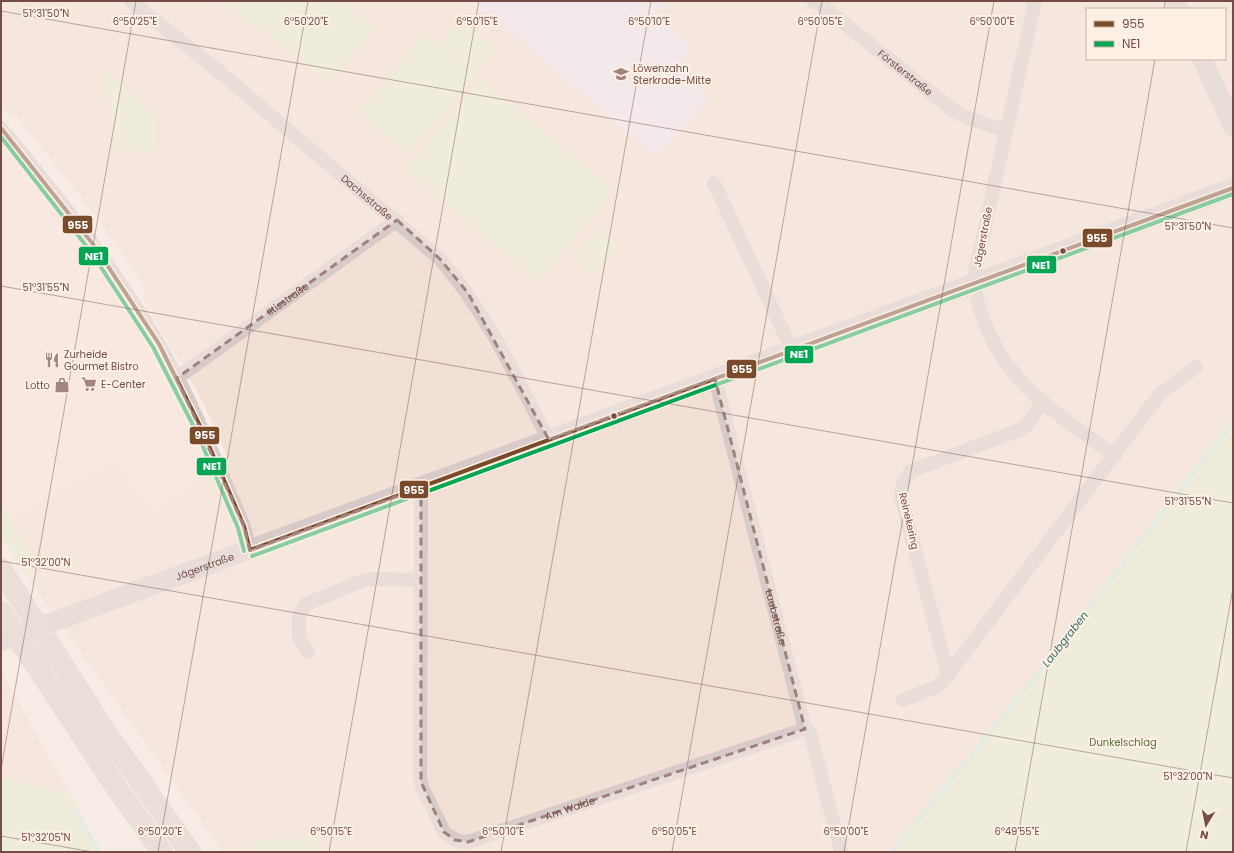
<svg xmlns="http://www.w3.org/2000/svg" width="1234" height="853" viewBox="0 0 1234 853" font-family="Poppins,sans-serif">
	<rect width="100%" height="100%" fill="#f7ece6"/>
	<g fill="#f2e0d6" fill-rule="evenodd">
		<path d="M1,1H1233V416L1038,671L889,852H223L39,594L29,557L31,553L11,521L113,461L142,497L159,513L206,467L226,454L199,394L142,299L143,292L146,289L111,237L72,186L16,116L13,119L1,105ZM1087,9H1225V59H1087Z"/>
		<polygon points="1,671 70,794 1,777"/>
	</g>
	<polygon fill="#fbe0dc" points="1,141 66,223 100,270 146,343 183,415 206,467 159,513 142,497 113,461 11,521 1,501"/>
	<polygon fill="#efe4f0" points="469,1 668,1 657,13 692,49 676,67 709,99 655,157 519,39"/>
	<g fill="#e7ebd0">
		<polygon points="224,1 341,1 374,29 329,83 262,28 259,31"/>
		<polygon points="460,21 495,50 477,72 442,43"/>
		<polygon points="425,33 475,75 408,154 359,112"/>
		<polygon points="106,70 154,115 154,150 152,152 113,150 114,127 106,85"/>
		<polygon points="481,80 614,191 539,281 406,170"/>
		<polygon points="600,228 619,244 593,274 574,258"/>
		<polygon points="1233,416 1233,852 889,852 1038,671"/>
		<polygon points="1,501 31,553 29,557 39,594 1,536"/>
		<polygon points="1,777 70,794 102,852 1,852"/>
		<polygon points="313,837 318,841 317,852 260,852 248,841"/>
	</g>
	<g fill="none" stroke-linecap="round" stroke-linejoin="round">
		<g stroke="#c8e8e4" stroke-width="3.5">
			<polyline points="76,812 99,852"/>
			<polyline points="892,852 1030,684 1233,422"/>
		</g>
		<g stroke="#d7cbc9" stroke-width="14">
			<path id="s1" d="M131,1L222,74L440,259C487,313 516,377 549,440"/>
			<path id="s2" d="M813,1L821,5L954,111L969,118L1005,131"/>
			<path d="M1035,1L976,267C973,293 977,302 986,326C1011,389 1063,417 1115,456"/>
			<path d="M1,128C66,206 130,287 177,377C202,425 222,476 244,526L250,550"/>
			<polyline points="714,183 792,350"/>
			<path id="s3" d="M177,378L397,220"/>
			<path id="s4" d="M715,379L805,729L810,732L841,852"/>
			<path id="s5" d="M417,489L421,500L420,777L422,787L444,832C451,839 459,842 468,842L805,729"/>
			<polyline points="308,652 299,637 299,616 306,604 367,579 420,580"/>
			<polyline points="948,675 901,497 903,482 911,471 1022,429 1026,426 1043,402"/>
			<polyline points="903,700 938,686 948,675 1159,395 1196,367"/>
		</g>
		<g stroke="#d7cbc9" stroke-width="20">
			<polyline points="1175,1 1179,9"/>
			<polyline points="1202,59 1233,126"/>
			<path id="s6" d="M1,641L1233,188"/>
		</g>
		<g stroke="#dccac8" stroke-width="22">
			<polyline points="1,569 103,728 190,852"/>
			<polyline points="1,612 116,787 162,852"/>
		</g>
		<g stroke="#fff0e6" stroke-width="7">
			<g id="bus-1">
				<polyline points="1,128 96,248 159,344 203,432 244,526 250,550"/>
				<polyline points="250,550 1233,188"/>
			</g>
		</g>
		<g stroke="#fff0e6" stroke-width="7">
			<g id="bus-2">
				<polyline points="1,137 91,252 153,347 198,435 238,528 244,551"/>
				<polyline points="252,556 1233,194"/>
			</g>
		</g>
		<use href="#bus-1" stroke="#7a4b2a" stroke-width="4"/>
		<use href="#bus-2" stroke="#00a651" stroke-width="4"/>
	</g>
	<path d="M0 0H1234V853H0ZM397,220L440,259L468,293L549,440L715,379L805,729L468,842L455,840L444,832L421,782V500L417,489L250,550L244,526L177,378Z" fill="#f7ece6" fill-opacity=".55" fill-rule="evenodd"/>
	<path fill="none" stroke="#a0827c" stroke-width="3" stroke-dasharray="8 5" stroke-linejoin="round" d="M397,220L440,259L468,293L549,440L715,379L805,729L468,842L455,840L444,832L421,782V500L417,489L250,550L244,526L177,378Z"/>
	<path fill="none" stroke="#744d47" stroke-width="1" stroke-opacity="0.45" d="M1164,9L1165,1M1,11L1233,228M1,286L1233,503M1,561L1233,778M1,769L136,1M1,836L93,852M158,852L308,1M329,852L479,1M501,852L651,1M672,852L822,1M844,852L994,1M1015,852L1155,59M1186,852L1233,588"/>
	<defs>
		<g id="school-bare" transform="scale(1.2)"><path d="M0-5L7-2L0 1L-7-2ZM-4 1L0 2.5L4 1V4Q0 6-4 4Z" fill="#a2857f" stroke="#fff0e6" stroke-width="2.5" paint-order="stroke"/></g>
		<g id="restaurant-bare" transform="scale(1.2)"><path d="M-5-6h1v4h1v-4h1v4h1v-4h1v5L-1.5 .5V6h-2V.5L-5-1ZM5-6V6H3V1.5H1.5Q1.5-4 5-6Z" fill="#a2857f" stroke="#fff0e6" stroke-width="2.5" paint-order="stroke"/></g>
		<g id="supermarket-bare" transform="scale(1.2)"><path d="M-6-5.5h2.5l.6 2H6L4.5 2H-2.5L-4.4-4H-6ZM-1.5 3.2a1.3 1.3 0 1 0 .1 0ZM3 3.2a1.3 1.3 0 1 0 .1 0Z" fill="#a2857f" stroke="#fff0e6" stroke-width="2.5" paint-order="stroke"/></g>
		<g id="shop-bare" transform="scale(1.2)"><path d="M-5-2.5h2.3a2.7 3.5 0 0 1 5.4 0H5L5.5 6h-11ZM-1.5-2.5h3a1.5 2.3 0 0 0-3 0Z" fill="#a2857f" stroke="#fff0e6" stroke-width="2.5" paint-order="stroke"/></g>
	</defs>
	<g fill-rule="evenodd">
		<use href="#school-bare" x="621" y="74"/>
		<use href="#restaurant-bare" x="52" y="360"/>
		<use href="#supermarket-bare" x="89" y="384"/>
		<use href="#shop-bare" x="62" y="385"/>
	</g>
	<g fill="#744d47" stroke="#fff0e6" stroke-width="1.5">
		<circle cx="1063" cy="251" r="3.5"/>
		<circle cx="614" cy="416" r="3.5"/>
	</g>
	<g text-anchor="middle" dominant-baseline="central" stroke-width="4" stroke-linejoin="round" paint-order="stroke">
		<g font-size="10" fill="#744d47" stroke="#fff0e6" text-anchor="start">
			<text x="633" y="68">Löwenzahn<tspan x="633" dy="12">Sterkrade-Mitte</tspan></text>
			<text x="64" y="354">Zurheide<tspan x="64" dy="12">Gourmet Bistro</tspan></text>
			<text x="101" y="384">E-Center</text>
			<text x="50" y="385" text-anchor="end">Lotto</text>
		</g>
		<g font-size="10" fill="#744d47" stroke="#fff0e6">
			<text stroke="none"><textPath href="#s2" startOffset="117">Försterstraße</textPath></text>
			<text stroke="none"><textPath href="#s1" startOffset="307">Dachsstraße</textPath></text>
			<text transform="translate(983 237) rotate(-79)">Jägerstraße</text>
			<text stroke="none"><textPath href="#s3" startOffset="136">Iltisstraße</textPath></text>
			<text transform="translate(909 521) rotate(77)">Reinekering</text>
			<text stroke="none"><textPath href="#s6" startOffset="217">Jägerstraße</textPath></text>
			<text stroke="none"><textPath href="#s4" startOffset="246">Laubstraße</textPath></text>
			<text stroke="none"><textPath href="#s5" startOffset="483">Am Walde</textPath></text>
		</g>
		<g font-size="10" fill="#58743c" stroke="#fff0e6">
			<text x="1123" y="742">Dunkelschlag</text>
		</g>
		<g font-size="11" font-style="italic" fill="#387370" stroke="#fff0e6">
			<text transform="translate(1065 639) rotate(-52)">Laubgraben</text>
		</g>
	</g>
	<g font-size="10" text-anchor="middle" fill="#744d47" stroke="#fff0e6" stroke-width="4" stroke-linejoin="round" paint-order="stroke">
		<text x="46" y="17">51°31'50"N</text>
		<text x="135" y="25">6°50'25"E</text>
		<text x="306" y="25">6°50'20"E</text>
		<text x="477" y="25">6°50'15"E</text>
		<text x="649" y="25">6°50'10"E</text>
		<text x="820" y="25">6°50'05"E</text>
		<text x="992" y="25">6°50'00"E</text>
		<text x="1188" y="230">51°31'50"N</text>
		<text x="46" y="291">51°31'55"N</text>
		<text x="1188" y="505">51°31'55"N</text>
		<text x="46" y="566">51°32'00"N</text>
		<text x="1188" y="780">51°32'00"N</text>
		<text x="160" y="835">6°50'20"E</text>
		<text x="331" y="835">6°50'15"E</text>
		<text x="503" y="835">6°50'10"E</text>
		<text x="674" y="835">6°50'05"E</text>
		<text x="846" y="835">6°50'00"E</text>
		<text x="1017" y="835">6°49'55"E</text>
		<text x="46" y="841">51°32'05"N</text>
	</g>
	<g stroke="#fff0e6" stroke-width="1.5">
		<rect x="62" y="215" width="31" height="19" rx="4" fill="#7a4b2a"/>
		<rect x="1082" y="228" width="31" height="20" rx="4" fill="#7a4b2a"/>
		<rect x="78" y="246" width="31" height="20" rx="4" fill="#00a651"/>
		<rect x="1026" y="255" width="31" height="19" rx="4" fill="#00a651"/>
		<rect x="784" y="345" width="30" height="19" rx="4" fill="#00a651"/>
		<rect x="726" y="359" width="31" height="20" rx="4" fill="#7a4b2a"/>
		<rect x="189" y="426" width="31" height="19" rx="4" fill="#7a4b2a"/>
		<rect x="196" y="457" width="31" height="19" rx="4" fill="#00a651"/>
		<rect x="399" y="480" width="30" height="19" rx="4" fill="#7a4b2a"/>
	</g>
	<g font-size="11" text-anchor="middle" font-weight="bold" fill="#fff">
		<text x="78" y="229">955</text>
		<text x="1097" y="242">955</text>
		<text x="94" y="260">NE1</text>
		<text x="1041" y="269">NE1</text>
		<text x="799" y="358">NE1</text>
		<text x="742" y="373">955</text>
		<text x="205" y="439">955</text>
		<text x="212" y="470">NE1</text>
		<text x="414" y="494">955</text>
	</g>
	<rect width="1234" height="853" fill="none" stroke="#744d47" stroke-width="4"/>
	<rect x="1086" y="8" width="140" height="52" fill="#fff0e6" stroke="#c7afa6"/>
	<rect x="1094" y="21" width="20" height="6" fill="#7a4b2a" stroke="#c7afa6"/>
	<text x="1122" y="28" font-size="12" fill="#744d47">955</text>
	<rect x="1094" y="41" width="20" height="6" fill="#00a651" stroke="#c7afa6"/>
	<text x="1122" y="48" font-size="12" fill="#744d47">NE1</text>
	<g transform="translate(1206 825) rotate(190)" stroke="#fff0e6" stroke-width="3" paint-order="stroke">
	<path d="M0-3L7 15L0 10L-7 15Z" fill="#744d47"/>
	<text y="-6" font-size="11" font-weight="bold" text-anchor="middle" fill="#744d47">N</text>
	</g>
</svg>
